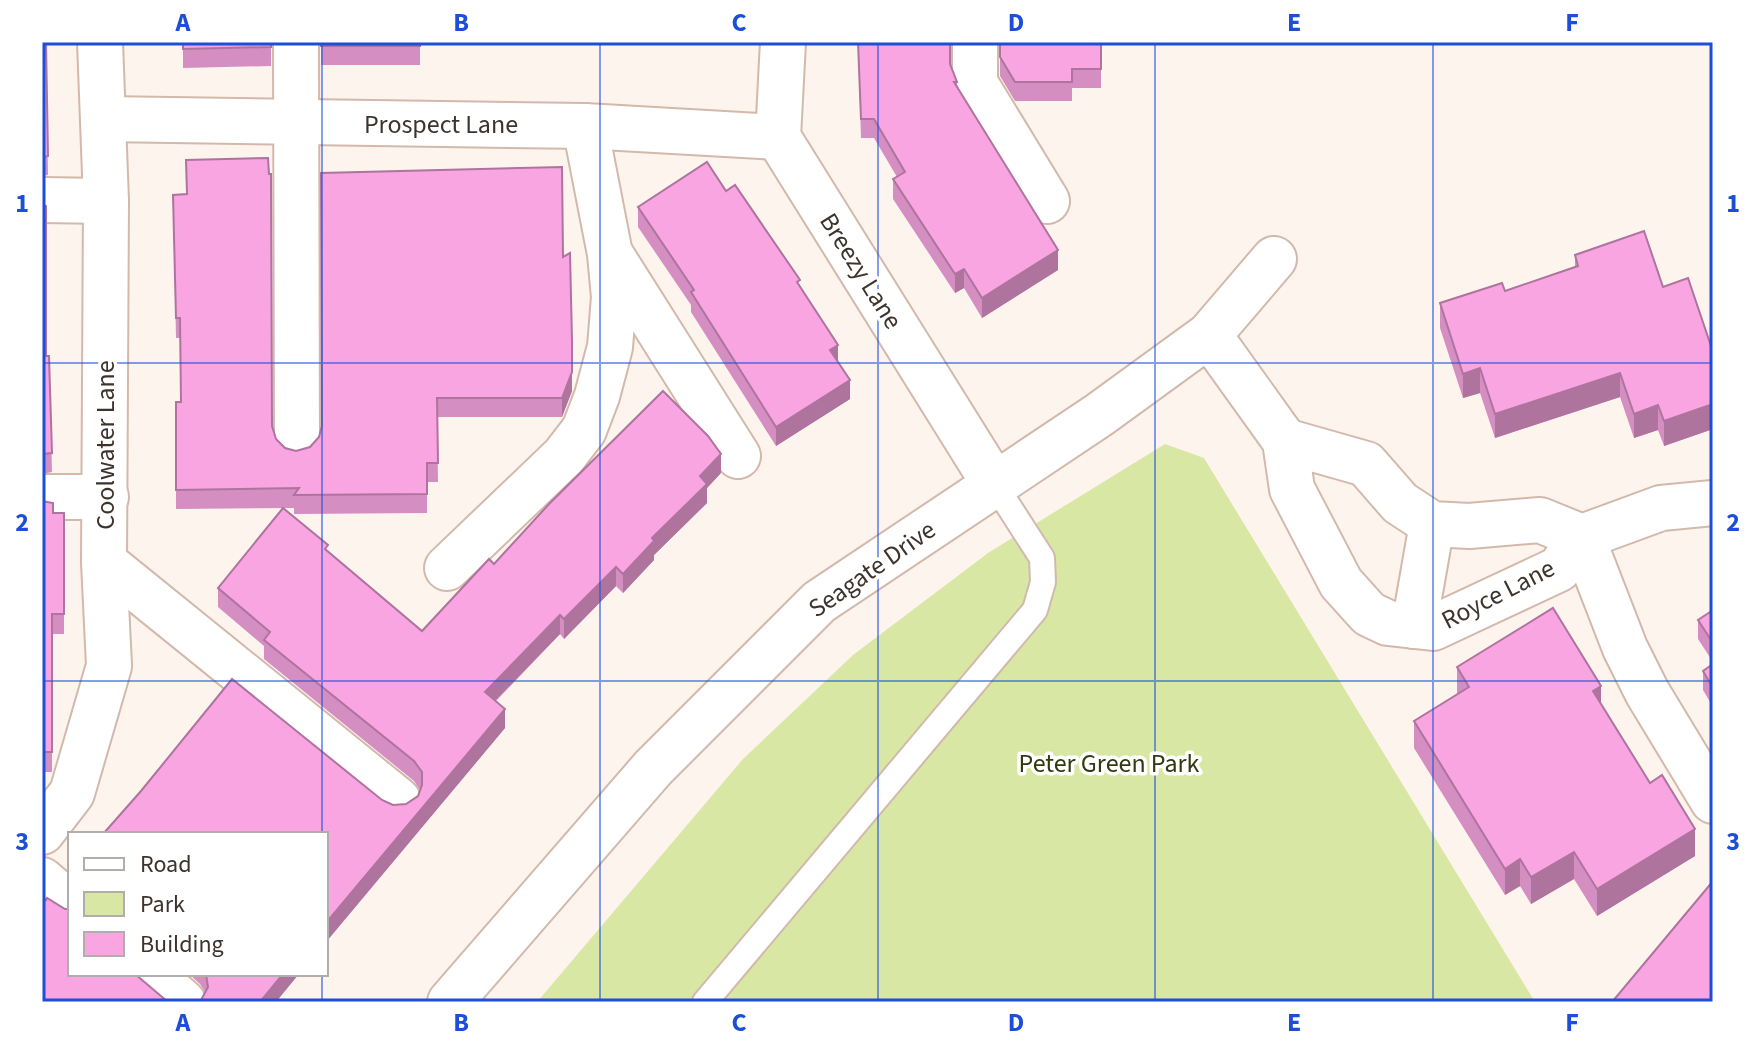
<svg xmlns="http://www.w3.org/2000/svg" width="1755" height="1044" viewBox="0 0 1755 1044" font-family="'Source Sans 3',sans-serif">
	<rect width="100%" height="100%" fill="#fef4ee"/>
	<polygon fill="#d8e7a4" points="1165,444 1204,458 1535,1002 537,1002 743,759 853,655 988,553"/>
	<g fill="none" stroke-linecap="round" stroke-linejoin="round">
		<g stroke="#d2b9ab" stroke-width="28">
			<polyline id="service" points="705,1002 1035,610 1043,582 1042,558 995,485"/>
		</g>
		<g stroke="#d2b9ab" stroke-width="48">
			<g id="minor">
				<polyline points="296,42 297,445"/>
				<polyline points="783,42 778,137 995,485"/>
				<polyline points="975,42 975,83 1047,201"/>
				<polyline points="103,119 585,126 778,137"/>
				<polyline points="42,200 106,201"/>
				<polyline points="613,258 738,456"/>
				<polyline points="1209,335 1285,441 1292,489 1341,583 1369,614 1388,623 1433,628 1559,569 1582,537"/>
				<polyline points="1285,441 1366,464 1400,503 1432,524 1469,526 1540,520 1582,537"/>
				<polyline points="42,497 106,497"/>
				<polyline points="1582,537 1625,648 1647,692 1713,801"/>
				<polyline points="1582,537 1661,508 1713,503"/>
				<polyline points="104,562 398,800"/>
				<polyline points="447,568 564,456 584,430 597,396 610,347 614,297 610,254 585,126"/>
				<polyline points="1414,626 1432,524"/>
				<polyline points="42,832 72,793 109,666 104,562 106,201 100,42"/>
				<polyline points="42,880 70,904"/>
				<polyline points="151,974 183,1002"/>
				<polyline points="450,1002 653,768 819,602 1099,415 1209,335 1274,259"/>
			</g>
		</g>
		<use href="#service" stroke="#fff" stroke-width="24"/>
		<use href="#minor" stroke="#fff" stroke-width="44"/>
	</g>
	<g fill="#d58ec2">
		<polygon points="42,42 46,42 48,175 42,176"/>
		<polygon points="183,42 271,42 271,66 183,68"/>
		<rect x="321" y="42" width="99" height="23"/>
		<polygon points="858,42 950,64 957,82 957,85 1058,270 982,318 964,288 955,293 893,199 893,179 897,177 874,138 861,138"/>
		<polygon points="1000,42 1101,42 1101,88 1072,88 1072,101 1015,101 1000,76"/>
		<polygon points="726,191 800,286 838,362 850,399 776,446 691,312 691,305 638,227 638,207"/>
		<polygon points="173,195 272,426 276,439 285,448 296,451 310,447 563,257 572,391 562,417 437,417 438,482 427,482 427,513 294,514 294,508 176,509 176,402 181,402 180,338 176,338"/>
		<polygon points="42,205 46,356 49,356 52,472 42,474"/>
		<polygon points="1575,255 1663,287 1713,352 1713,429 1664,446 1658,430 1634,438 1620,397 1495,438 1480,393 1463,398 1440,328 1440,303 1505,291 1575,267"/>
		<polygon points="721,473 707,488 707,503 654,555 654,560 623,593 616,586 564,639 560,634 496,701 505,728 326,942 382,800 393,805 406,804 418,796 420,790 414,781 264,659 264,646 218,607 218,588 328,551 422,631 494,564"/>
		<polygon points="42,501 53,513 64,513 64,634 52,634 52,772 42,772"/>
		<polygon points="1713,610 1713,662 1698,639 1698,620"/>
		<polygon points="1713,664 1713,707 1703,690 1703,671"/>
		<polygon points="1457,667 1601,704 1695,856 1597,916 1574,879 1531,904 1520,886 1505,895 1414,748 1414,721 1457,694"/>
		<polygon points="189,974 299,974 201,1000 205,992 200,984"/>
	</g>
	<g fill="#ae749e">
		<polygon points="1058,250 1058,270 982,318 982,298"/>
		<polygon points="964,269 964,288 955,293 955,274"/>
		<polygon points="838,345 838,364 830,350"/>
		<polygon points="1480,368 1480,393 1463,398 1463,374"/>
		<polygon points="572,372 572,391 562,417 562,398"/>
		<polygon points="1620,373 1620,397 1495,438 1495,414"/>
		<polygon points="850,380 850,399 776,446 776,427"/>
		<polygon points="1713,404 1713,429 1664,446 1664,421"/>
		<polygon points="1658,405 1658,430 1634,438 1634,414"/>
		<polygon points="721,454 721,473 707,488 707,503 654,555 654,560 623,593 623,574 700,476"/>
		<polygon points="616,567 616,586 564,639 564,619"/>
		<polygon points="560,615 560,634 485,711 485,692"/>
		<polygon points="1601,686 1601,713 1593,691"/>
		<polygon points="505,709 505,728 326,942 326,923"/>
		<polygon points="1695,829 1695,856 1597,916 1597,889"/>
		<polygon points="1574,852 1574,879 1531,904 1531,877"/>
		<polygon points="1520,859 1520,886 1505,895 1505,869"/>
		<polygon points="283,974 299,974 276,1002 260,1002"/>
	</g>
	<g fill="#f8a5e2" stroke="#ae749e" stroke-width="2">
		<polygon points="42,42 46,42 48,156 42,157"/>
		<polygon points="183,42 271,42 271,47 183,49"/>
		<rect x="321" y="42" width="99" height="4"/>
		<polygon points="858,42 950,42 950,64 957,82 954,82 1058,250 982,298 964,269 955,274 893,179 905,172 874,119 861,119"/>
		<polygon points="1000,42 1101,42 1101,69 1072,69 1072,82 1015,82 1000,57"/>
		<polygon points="268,158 269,174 271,174 272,426 276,439 285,448 296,451 310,447 319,437 322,426 321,173 562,167 563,257 570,253 572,340 572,372 562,398 437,398 438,463 427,463 427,494 294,495 299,488 176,490 176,402 181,402 180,318 176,318 173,195 187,194 186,160"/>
		<polygon points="707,162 726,191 735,185 800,280 797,282 838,345 830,350 850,380 776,427 691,292 694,290 638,207"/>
		<polygon points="42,205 46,206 46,356 49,356 52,453 42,454"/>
		<polygon points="1644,231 1663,287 1688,278 1713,352 1713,404 1664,421 1658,405 1634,414 1620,373 1495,414 1480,368 1463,374 1440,303 1502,283 1505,291 1578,266 1575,255"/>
		<polygon points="663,391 708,436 721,454 700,476 707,484 652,538 654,541 623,574 616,567 564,619 560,615 485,692 505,709 326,923 326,834 103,834 141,791 232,679 382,800 393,805 406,804 418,796 422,785 422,772 414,761 264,640 270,632 218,588 283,508 328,545 325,549 422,631 489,559 494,564 549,504"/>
		<polygon points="42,501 53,503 53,513 64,513 64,614 52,614 52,752 42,752"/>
		<polygon points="1553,608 1601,686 1593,691 1650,783 1662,775 1695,829 1597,889 1574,852 1531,877 1520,859 1505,869 1414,721 1469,687 1457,667"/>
		<polygon points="1713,610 1713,643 1698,620"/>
		<polygon points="1713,664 1713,688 1703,671"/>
		<polygon points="1713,881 1713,1002 1612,1002"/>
		<polygon points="42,897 46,900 47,898 65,909 70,909 70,974 135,974 168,1002 42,1002"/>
		<polygon points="206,974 283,974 260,1002 197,1002 201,1000 208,987"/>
	</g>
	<path fill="none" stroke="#1d4ed8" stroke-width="2" stroke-opacity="0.55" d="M322,42V834M600,42V1002M878,42V1002M1155,42V1002M1433,42V1002M42,363H1713M42,681H1713M322,974V1002"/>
	<g text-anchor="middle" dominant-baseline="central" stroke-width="7" stroke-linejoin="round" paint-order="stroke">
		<g font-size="26" fill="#3d332d" stroke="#fff">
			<text x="441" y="124">Prospect Lane</text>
			<text transform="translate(861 271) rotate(58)">Breezy Lane</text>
			<text transform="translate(105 445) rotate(-90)">Coolwater Lane</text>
			<text transform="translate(872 569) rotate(-35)">Seagate Drive</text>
			<text transform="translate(1498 594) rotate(-27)">Royce Lane</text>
		</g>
		<g font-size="26" fill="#333a12" stroke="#fff">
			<text x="1109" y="763">Peter Green Park</text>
		</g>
	</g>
	<rect width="1755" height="1044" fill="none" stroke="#ffffff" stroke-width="88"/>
	<rect x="68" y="832" width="260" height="144" fill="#ffffff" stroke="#b1adab" stroke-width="2"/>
	<rect x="84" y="858" width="40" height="12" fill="#ffffff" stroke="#b1adab" stroke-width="2"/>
	<text x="140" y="872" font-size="24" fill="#3d332d">Road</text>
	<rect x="84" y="892" width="40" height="24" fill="#d8e7a4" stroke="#b1adab" stroke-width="2"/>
	<text x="140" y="912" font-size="24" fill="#3d332d">Park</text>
	<rect x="84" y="932" width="40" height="24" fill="#f8a5e2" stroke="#b1adab" stroke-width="2"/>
	<text x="140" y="952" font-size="24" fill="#3d332d">Building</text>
	<rect x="44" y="44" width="1667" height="956" fill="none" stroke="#1d4ed8" stroke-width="3"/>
	<g font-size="26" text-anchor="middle" font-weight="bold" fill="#1d4ed8">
		<text x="183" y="31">A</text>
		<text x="461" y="31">B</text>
		<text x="739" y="31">C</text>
		<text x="1016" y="31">D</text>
		<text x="1294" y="31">E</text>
		<text x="1572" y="31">F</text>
		<text x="22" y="212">1</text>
		<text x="1733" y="212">1</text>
		<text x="22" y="531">2</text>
		<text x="1733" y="531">2</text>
		<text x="22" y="850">3</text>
		<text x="1733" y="850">3</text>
		<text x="183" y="1031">A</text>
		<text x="461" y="1031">B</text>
		<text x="739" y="1031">C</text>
		<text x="1016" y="1031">D</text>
		<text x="1294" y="1031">E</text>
		<text x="1572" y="1031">F</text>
	</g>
</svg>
